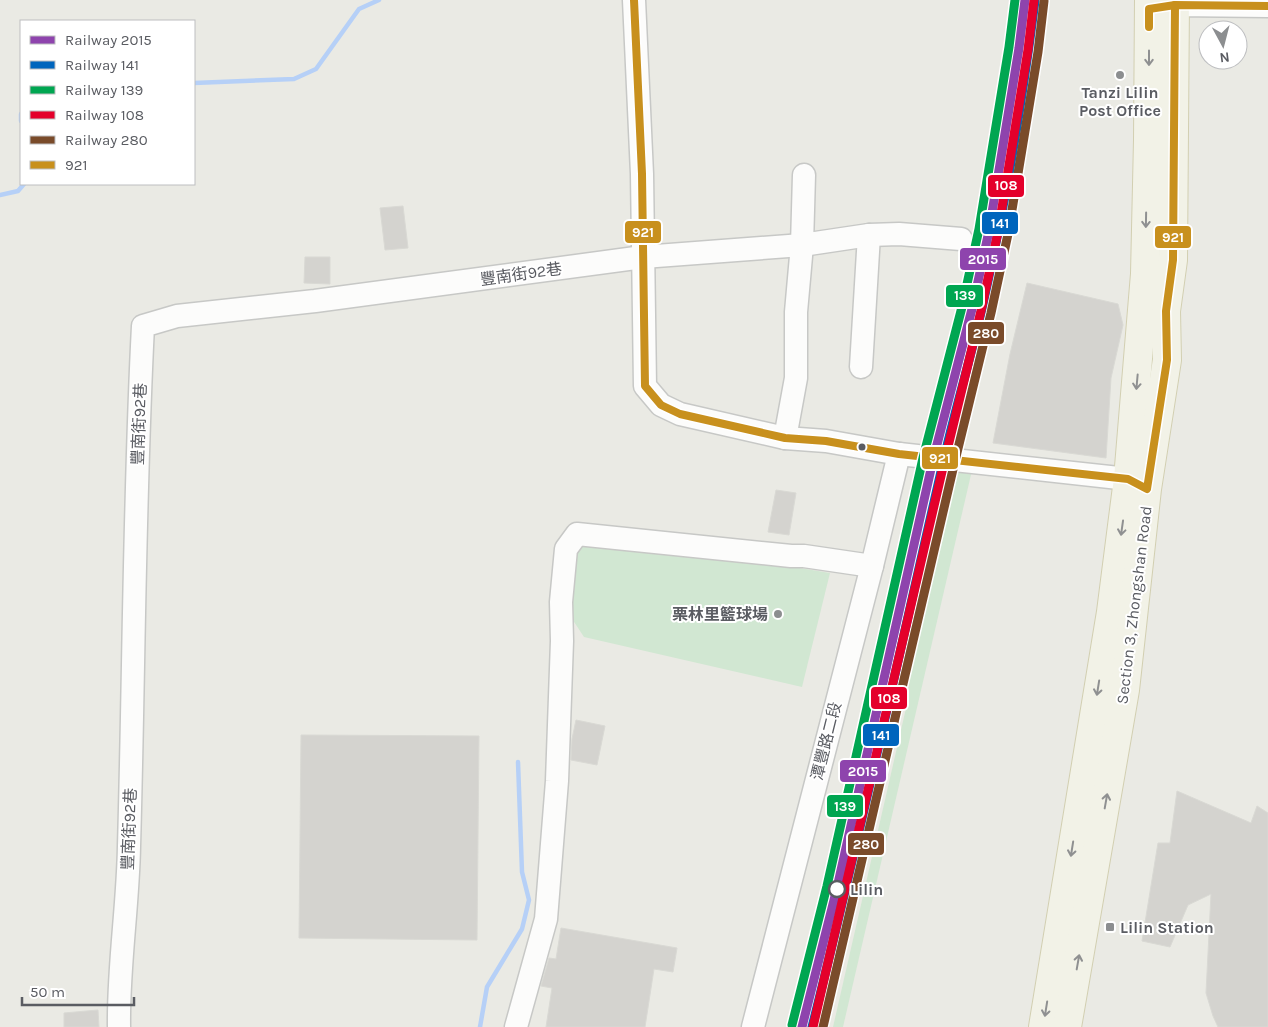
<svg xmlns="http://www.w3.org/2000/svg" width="1268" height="1027" viewBox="0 0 1268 1027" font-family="Karla,'Noto Sans TC',sans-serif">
	<rect width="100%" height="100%" fill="#eaeae4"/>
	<g fill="#d1e7d2">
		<polygon points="953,462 973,466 843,1027 833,1027 909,695 904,682 899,682"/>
		<polygon points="566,529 830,573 802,687 584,637 561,602"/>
	</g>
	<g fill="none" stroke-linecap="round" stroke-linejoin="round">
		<g stroke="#b6d0f7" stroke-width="4.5">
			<polyline points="194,83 294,79 316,69 359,9 379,0"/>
			<polyline points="21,114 21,121"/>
			<polyline points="0,195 18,191 24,184"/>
			<polyline points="480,1027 487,987 522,929 529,900 522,872 518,762"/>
		</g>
	</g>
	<g fill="#d4d3cf" stroke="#d9d9d4">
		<polygon points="403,206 408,248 385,250 380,208"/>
		<polygon points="305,257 330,257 330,284 304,283"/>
		<polygon points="1027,283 1118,304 1123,325 1111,378 1106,458 993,443 1010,354"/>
		<polygon points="776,490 796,493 789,535 768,532"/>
		<polygon points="576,720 605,726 597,765 571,760 572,739"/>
		<polygon points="863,734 889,740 822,1027 794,1027"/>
		<polygon points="301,735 479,736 477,940 299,938"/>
		<polygon points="1177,791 1251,823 1257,806 1268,813 1268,1027 1218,1027 1213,1016 1206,993 1211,894 1188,905 1170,947 1142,941 1158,843 1170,843"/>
		<polygon points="561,928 677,948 673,972 654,969 645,1027 546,1027 552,988 541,986 549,958 556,959"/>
		<polygon points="98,1010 99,1027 64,1027 64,1013"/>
	</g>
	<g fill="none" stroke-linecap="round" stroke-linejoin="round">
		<g stroke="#c7c8c6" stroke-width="25">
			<g id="minor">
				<polyline points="634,0 642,174 645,386 661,405 680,414 785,438 826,441 899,454 1128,479 1142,486"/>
				<polyline points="1159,7 1175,5 1268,6"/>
				<polyline points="861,367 869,235"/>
				<polyline points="785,438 796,378 796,312 802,245 804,175"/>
				<path d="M119,1027C118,967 128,907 129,846C134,673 134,499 143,326L177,316L315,301L643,257L802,245L869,235L899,234L961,239"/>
				<polyline points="516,1027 546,919 557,781 562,641 561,602 566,549 577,534 791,556 804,556 872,566"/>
				<polyline points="753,1027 872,566 899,454"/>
			</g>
		</g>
		<g stroke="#d2cfb1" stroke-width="30">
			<g id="major">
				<polyline points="1043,1027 1111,612 1128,479 1145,274 1148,140 1149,0"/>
				<polyline points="1067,1027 1125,690 1147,489 1167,360 1166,311 1173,260 1175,0"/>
			</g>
		</g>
		<use href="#minor" stroke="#fcfcfb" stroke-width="22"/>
		<use href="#major" stroke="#f2f2e7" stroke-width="28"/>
		<g stroke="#fff" stroke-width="11">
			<g id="bus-1">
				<polyline points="634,0 642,174 645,386 661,405 680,414 785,438 826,441 899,454 1128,479 1147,489 1167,360 1166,311 1173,260 1175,5"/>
				<polyline points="1149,27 1149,9 1175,5 1268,6"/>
			</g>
		</g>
		<use href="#bus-1" stroke="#c8901d" stroke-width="8"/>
		<g stroke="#fff" stroke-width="12">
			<polyline id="rail-1" points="802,1027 837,888 933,460 972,309 989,231 1019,48 1025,0"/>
		</g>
		<g stroke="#fff" stroke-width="12">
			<path id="rail-2" d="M812,1027C859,841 899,654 942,467C954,413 970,361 982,308C1005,207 1022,104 1035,1"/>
		</g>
		<g stroke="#fff" stroke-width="12">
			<polyline id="rail-3" points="792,1025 827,886 923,458 962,307 979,229 1009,47 1015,0"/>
		</g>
		<g stroke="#fff" stroke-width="12">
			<polyline id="rail-4" points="813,1027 944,463 981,311 998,232 1028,50 1034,0"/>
		</g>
		<g stroke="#fff" stroke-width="12">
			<polyline id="rail-5" points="823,1027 954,465 991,313 1008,234 1038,52 1044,1"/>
		</g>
		<use href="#rail-1" stroke="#8e44ad" stroke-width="9"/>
		<use href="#rail-2" stroke="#0065bd" stroke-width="9"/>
		<use href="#rail-3" stroke="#00a651" stroke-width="9"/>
		<use href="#rail-4" stroke="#e4002b" stroke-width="9"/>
		<use href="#rail-5" stroke="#7a4b2a" stroke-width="9"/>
	</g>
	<defs><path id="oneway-shaft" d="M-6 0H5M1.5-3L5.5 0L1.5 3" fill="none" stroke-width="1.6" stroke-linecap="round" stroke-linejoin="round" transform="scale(1.25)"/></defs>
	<g stroke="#8f9091">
		<use href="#oneway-shaft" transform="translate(1149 58) rotate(90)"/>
		<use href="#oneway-shaft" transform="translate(1146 220) rotate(91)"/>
		<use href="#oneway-shaft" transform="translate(1137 382) rotate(95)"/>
		<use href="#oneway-shaft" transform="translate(1122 528) rotate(98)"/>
		<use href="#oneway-shaft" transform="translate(1098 688) rotate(99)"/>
		<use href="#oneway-shaft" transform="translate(1106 801) rotate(-80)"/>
		<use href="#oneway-shaft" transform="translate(1072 849) rotate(99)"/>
		<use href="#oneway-shaft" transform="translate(1078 962) rotate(-80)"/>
		<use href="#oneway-shaft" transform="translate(1046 1009) rotate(99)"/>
	</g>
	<g fill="#8c8e90" stroke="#fff" stroke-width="2">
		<circle cx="1120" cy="75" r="5"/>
		<circle cx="778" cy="614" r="5"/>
		<rect x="1105" y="922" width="10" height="10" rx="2.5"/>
	</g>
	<circle fill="#5a5c62" stroke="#fff" stroke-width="2" cx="862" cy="447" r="4.5"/>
	<circle fill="#fff" stroke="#5a5c62" stroke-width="2.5" cx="837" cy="889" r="8"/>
	<g text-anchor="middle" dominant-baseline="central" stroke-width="4" stroke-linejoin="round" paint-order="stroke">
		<g font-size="16" font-weight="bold" fill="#5a5c62" stroke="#fff">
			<text x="1120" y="92">Tanzi Lilin<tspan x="1120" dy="18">Post Office</tspan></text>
			<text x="768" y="614" text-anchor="end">栗林里籃球場</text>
			<text x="1120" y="927" text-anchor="start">Lilin Station</text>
		</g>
		<g font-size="16" fill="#5a5c62" stroke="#fff">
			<text transform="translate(521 274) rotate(-8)">豐南街92巷</text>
			<text transform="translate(139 424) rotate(-88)">豐南街92巷</text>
			<text transform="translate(1134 605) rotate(-83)">Section 3, Zhongshan Road</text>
			<text transform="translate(826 741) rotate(-76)">潭豐路二段</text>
			<text transform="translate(129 829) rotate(-88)">豐南街92巷</text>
		</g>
		<g font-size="16" font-weight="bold" fill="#5a5c62" stroke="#fff" text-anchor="start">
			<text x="850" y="889">Lilin</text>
		</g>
	</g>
	<g stroke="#fff" stroke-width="2">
		<rect x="987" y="174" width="38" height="24" rx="5" fill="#e4002b"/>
		<rect x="981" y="211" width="38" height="24" rx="5" fill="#0065bd"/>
		<rect x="624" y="220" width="38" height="24" rx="5" fill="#c8901d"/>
		<rect x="1154" y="225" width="38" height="24" rx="5" fill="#c8901d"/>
		<rect x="959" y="247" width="48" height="24" rx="5" fill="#8e44ad"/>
		<rect x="945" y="284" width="39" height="24" rx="5" fill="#00a651"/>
		<rect x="967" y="321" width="38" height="24" rx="5" fill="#7a4b2a"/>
		<rect x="921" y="446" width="38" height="24" rx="5" fill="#c8901d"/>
		<rect x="870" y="686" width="38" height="24" rx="5" fill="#e4002b"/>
		<rect x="862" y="723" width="38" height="24" rx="5" fill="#0065bd"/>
		<rect x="839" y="759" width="48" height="24" rx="5" fill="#8e44ad"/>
		<rect x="826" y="794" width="38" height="24" rx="5" fill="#00a651"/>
		<rect x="847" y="832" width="38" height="24" rx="5" fill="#7a4b2a"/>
	</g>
	<g font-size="14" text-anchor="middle" font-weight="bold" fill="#fff">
		<text x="1006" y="190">108</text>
		<text x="1000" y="228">141</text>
		<text x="643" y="237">921</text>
		<text x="1173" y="242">921</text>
		<text x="983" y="264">2015</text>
		<text x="965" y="300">139</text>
		<text x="986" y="338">280</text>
		<text x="940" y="463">921</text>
		<text x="889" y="703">108</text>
		<text x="881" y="740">141</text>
		<text x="863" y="776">2015</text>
		<text x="845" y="811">139</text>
		<text x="866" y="849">280</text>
	</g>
	<rect x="20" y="20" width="175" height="165" fill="#ffffff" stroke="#bdbec0"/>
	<rect x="30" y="36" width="25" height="8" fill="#8e44ad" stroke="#bdbec0"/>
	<text x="65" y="45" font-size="15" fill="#5a5c62">Railway 2015</text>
	<rect x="30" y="61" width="25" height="8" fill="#0065bd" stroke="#bdbec0"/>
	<text x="65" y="70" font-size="15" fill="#5a5c62">Railway 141</text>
	<rect x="30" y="86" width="25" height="8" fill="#00a651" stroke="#bdbec0"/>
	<text x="65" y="95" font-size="15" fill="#5a5c62">Railway 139</text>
	<rect x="30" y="111" width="25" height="8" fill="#e4002b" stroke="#bdbec0"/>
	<text x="65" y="120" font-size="15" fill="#5a5c62">Railway 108</text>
	<rect x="30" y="136" width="25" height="8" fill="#7a4b2a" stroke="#bdbec0"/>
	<text x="65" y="145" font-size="15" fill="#5a5c62">Railway 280</text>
	<rect x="30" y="161" width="25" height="8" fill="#c8901d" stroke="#bdbec0"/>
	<text x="65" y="170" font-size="15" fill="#5a5c62">921</text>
	<g transform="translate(1223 45) rotate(173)"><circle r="24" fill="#ffffff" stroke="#bdbec0"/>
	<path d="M0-4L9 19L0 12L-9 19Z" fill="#8c8e90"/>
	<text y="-8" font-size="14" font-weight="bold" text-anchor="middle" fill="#5a5c62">N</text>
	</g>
	<path d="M22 997v8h112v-8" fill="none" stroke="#5a5c62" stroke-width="2.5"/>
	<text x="30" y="997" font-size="15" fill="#5a5c62" stroke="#ffffff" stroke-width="4" paint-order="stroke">50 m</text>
</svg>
